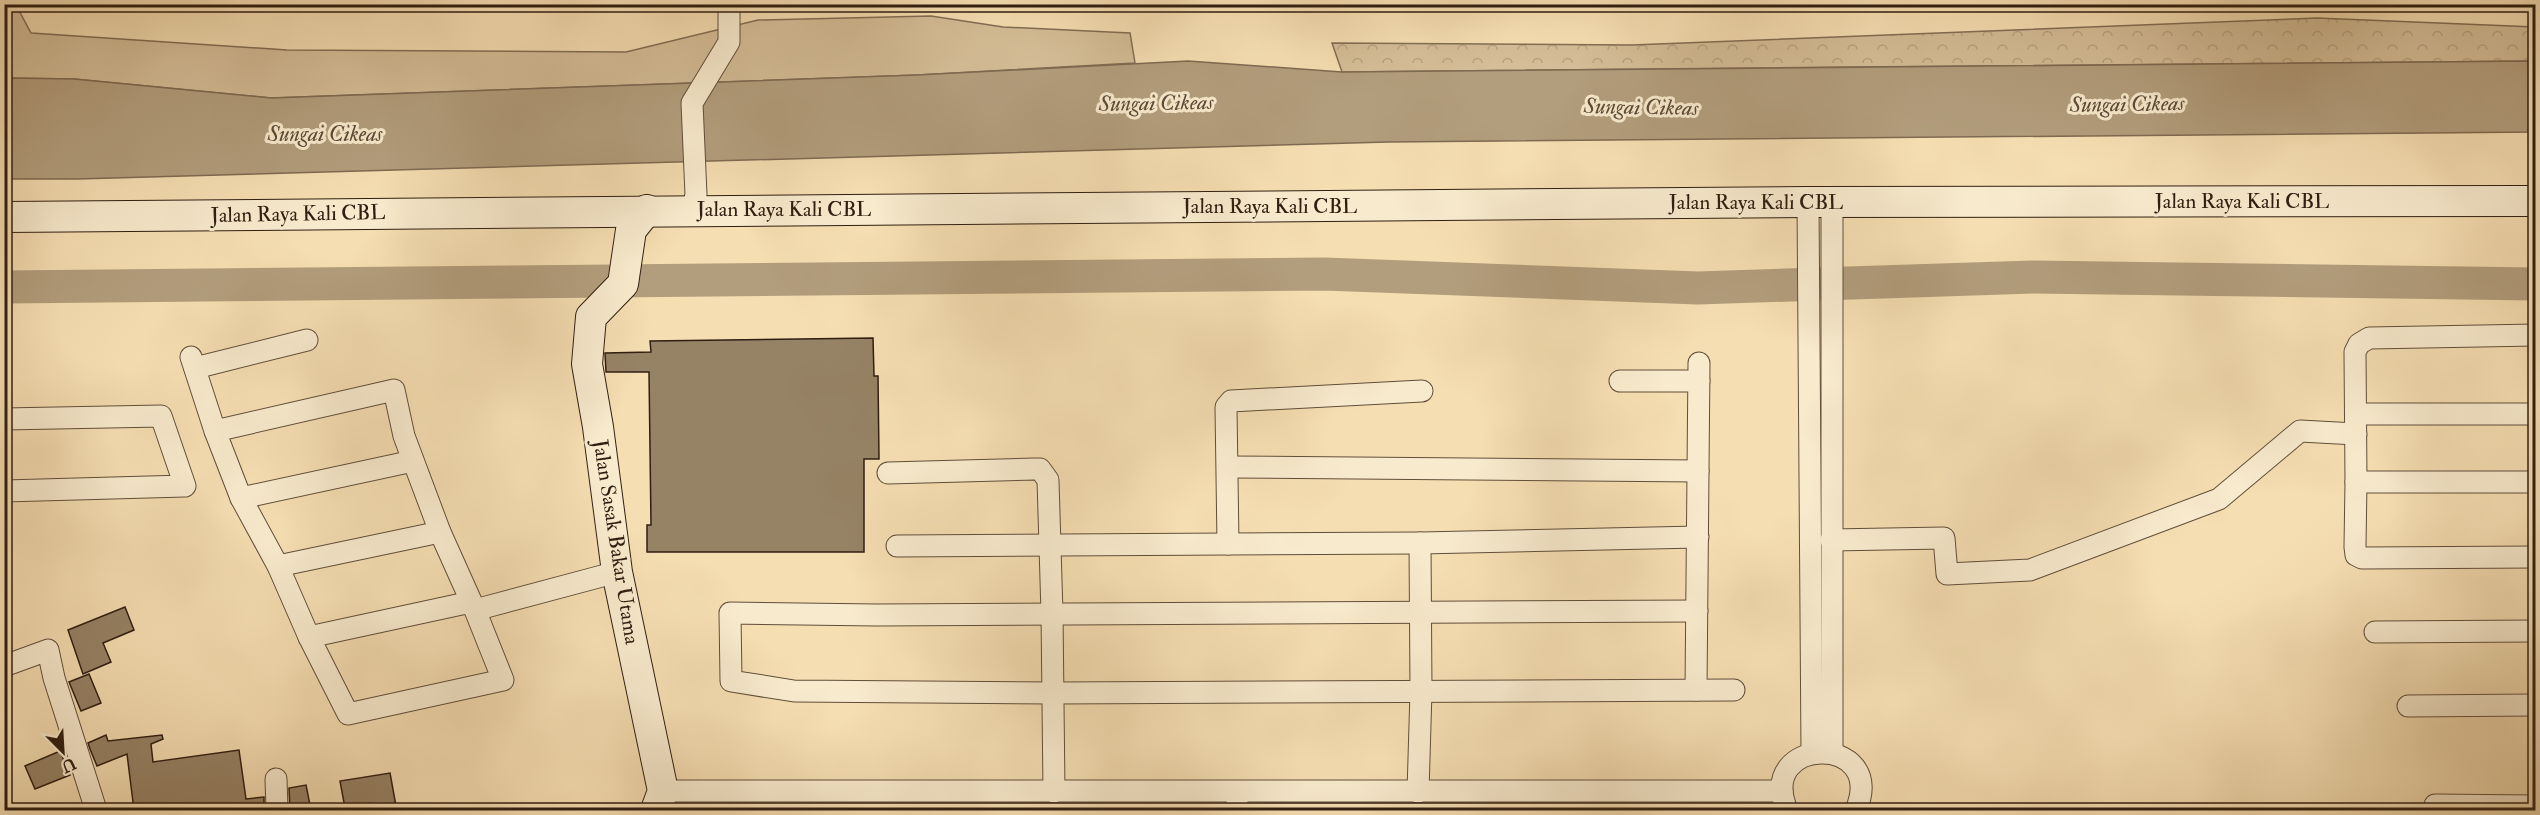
<svg xmlns="http://www.w3.org/2000/svg" width="2540" height="815" viewBox="0 0 2540 815" font-family="'IM FELL Double Pica',serif">
	<defs>
		<pattern id="forest-crowns" width="20" height="18" patternUnits="userSpaceOnUse" patternTransform="scale(1.5)"><rect width="20" height="18" fill="#d4bd97"/><path d="M2 6a3 3 0 1 1 6 0M12 15a3 3 0 1 1 6 0" fill="none" stroke="#b6a281"/></pattern>
	</defs>
	<rect width="100%" height="100%" fill="#f5deb2"/>
	<filter id="stains"><feTurbulence type="fractalNoise" baseFrequency=".00333" numOctaves="4"/><feColorMatrix values="0 0 0 0 .2 0 0 0 0 .09 0 0 0 0 .02 0 0 0 .5 -.17"/></filter>
	<radialGradient id="worn" r=".72"><stop offset=".6" stop-color="#630" stop-opacity="0"/><stop offset="1" stop-color="#630" stop-opacity=".3"/></radialGradient>
	<polygon fill="#d4bd97" stroke="#826e54" stroke-width="1.5" points="5,4 16,5 31,33 287,50 626,52 758,20 931,16 1003,27 1130,33 1135,63 917,75 271,98 74,79 5,78"/>
	<path fill="url(#forest-crowns)" stroke="#826e54" stroke-width="1.5" d="M2317,18L2535,27L2536,61C2138,63 1740,69 1342,72L1332,43L1632,45Z"/>
	<polygon fill="#b29d7c" stroke="#7e6a52" stroke-width="1.5" points="1188,61 1342,72 2536,61 2535,132 1388,142 77,179 5,179 5,78 74,79 271,98 917,75"/>
	<g fill="none" stroke-linecap="round" stroke-linejoin="round">
		<polyline stroke="#b29d7c" stroke-width="33" points="4,287 1324,274 1698,288 2033,277 2536,284"/>
	</g>
	<g fill="#968265" stroke="#301e12" stroke-width="1.5">
		<polygon points="873,338 874,376 878,376 879,459 864,459 864,552 647,552 647,525 651,525 649,372 606,372 605,353 651,352 650,341"/>
		<polygon points="125,607 134,630 103,643 111,662 83,674 68,630"/>
		<polygon points="89,674 101,703 81,711 69,682"/>
		<polygon points="106,735 108,741 162,735 163,739 151,744 153,762 239,750 246,799 264,797 264,810 134,810 127,754 97,766 90,749 88,743"/>
		<polygon points="60,751 70,775 35,789 25,766"/>
		<polygon points="390,773 396,806 373,810 371,803 345,808 340,781"/>
		<polygon points="306,785 311,810 290,810 289,788"/>
	</g>
	<g fill="none" stroke-linecap="round" stroke-linejoin="round">
		<g stroke="#614e3a" stroke-width="23">
			<g id="minor">
				<polyline points="1808,202 1812,753"/>
				<polyline points="1832,202 1832,752"/>
				<polyline points="692,210 696,195 692,103 729,42 729,4"/>
				<polyline points="191,357 215,431 241,498 278,566 309,637 348,714 503,680 475,610"/>
				<polyline points="195,368 307,340"/>
				<polyline points="1620,381 1699,381"/>
				<polyline points="2356,414 2536,414"/>
				<polyline points="4,419 161,416 185,486 4,491"/>
				<polyline points="215,431 394,390 404,436 440,532 278,566"/>
				<polyline points="1228,467 1698,471"/>
				<polyline points="888,473 1034,469 1040,469 1048,480 1052,613 1054,792"/>
				<polyline points="2356,482 2355,352 2359,344 2369,338 2536,335"/>
				<polyline points="2536,482 2356,482 2355,547 2356,555 2362,558 2536,557"/>
				<polyline points="241,498 413,461"/>
				<polyline points="440,532 475,610 617,572"/>
				<polyline points="1831,540 1944,538 1947,574 2030,570 2219,499 2300,431 2356,434"/>
				<polyline points="1228,544 1226,407 1231,401 1422,391"/>
				<polyline points="897,546 1420,543 1698,537"/>
				<polyline points="1697,611 877,615 730,613 731,681 794,691 1053,693 1734,690"/>
				<polyline points="2375,632 2536,631"/>
				<polyline points="309,637 471,602"/>
				<polyline points="4,666 48,650 54,678 96,810"/>
				<polyline points="1696,690 1699,363"/>
				<polyline points="2408,706 2536,705"/>
				<polyline points="276,779 277,810"/>
				<polyline points="663,791 1782,791"/>
				<polyline points="1237,792 1237,810"/>
				<polyline points="1418,792 1421,691 1420,543"/>
				<polyline points="2435,805 2536,806"/>
				<path d="M1787,810C1755,735 1888,733 1856,810"/>
			</g>
		</g>
		<g stroke="#301e12" stroke-width="32">
			<g id="secondary">
				<polyline points="647,210 631,230 623,284 591,317 587,364 598,427 617,572 663,791 656,810"/>
				<polyline points="4,217 1808,202 2536,201"/>
			</g>
		</g>
		<use href="#minor" stroke="#f8eacd" stroke-width="21"/>
		<use href="#secondary" stroke="#f8eacd" stroke-width="30"/>
	</g>
	<g text-anchor="middle" dominant-baseline="central" stroke-width="6" stroke-linejoin="round" paint-order="stroke">
		<g font-size="21" fill="#301e12" stroke="#f8eacd">
			<text x="2242" y="201">Jalan Raya Kali CBL</text>
			<text x="1756" y="202">Jalan Raya Kali CBL</text>
			<text x="1270" y="206">Jalan Raya Kali CBL</text>
			<text x="784" y="209">Jalan Raya Kali CBL</text>
			<text transform="translate(298 214) rotate(-1)">Jalan Raya Kali CBL</text>
			<text transform="translate(616 542) rotate(81)">Jalan Sasak Bakar Utama</text>
		</g>
		<g font-size="22" font-style="italic" fill="#5e4a37" stroke="#f8eacd">
			<text transform="translate(1156 103) rotate(-1)">Sungai Cikeas</text>
			<text transform="translate(2127 104) rotate(-1)">Sungai Cikeas</text>
			<text transform="translate(1641 107) rotate(1)">Sungai Cikeas</text>
			<text x="325" y="134">Sungai Cikeas</text>
		</g>
	</g>
	<rect width="2540" height="815" fill="none" stroke="#f5deb2" stroke-width="24"/>
	<rect x="6" y="6" width="2528" height="803" fill="none" stroke="#301e12" stroke-width="3"/>
	<rect x="12" y="12" width="2516" height="791" fill="none" stroke="#301e12" stroke-width="1.5"/>
	<g transform="translate(63 752) rotate(156)" stroke="#f8eacd" stroke-width="4.5" paint-order="stroke">
	<path d="M0-4.5L10 22L0 15L-10 22Z" fill="#301e12"/>
	<text y="-9" font-size="16" font-weight="bold" text-anchor="middle" fill="#301e12">U</text>
	</g>
	<rect width="100%" height="100%" filter="url(#stains)"/>
	<rect width="100%" height="100%" fill="url(#worn)"/>
</svg>
